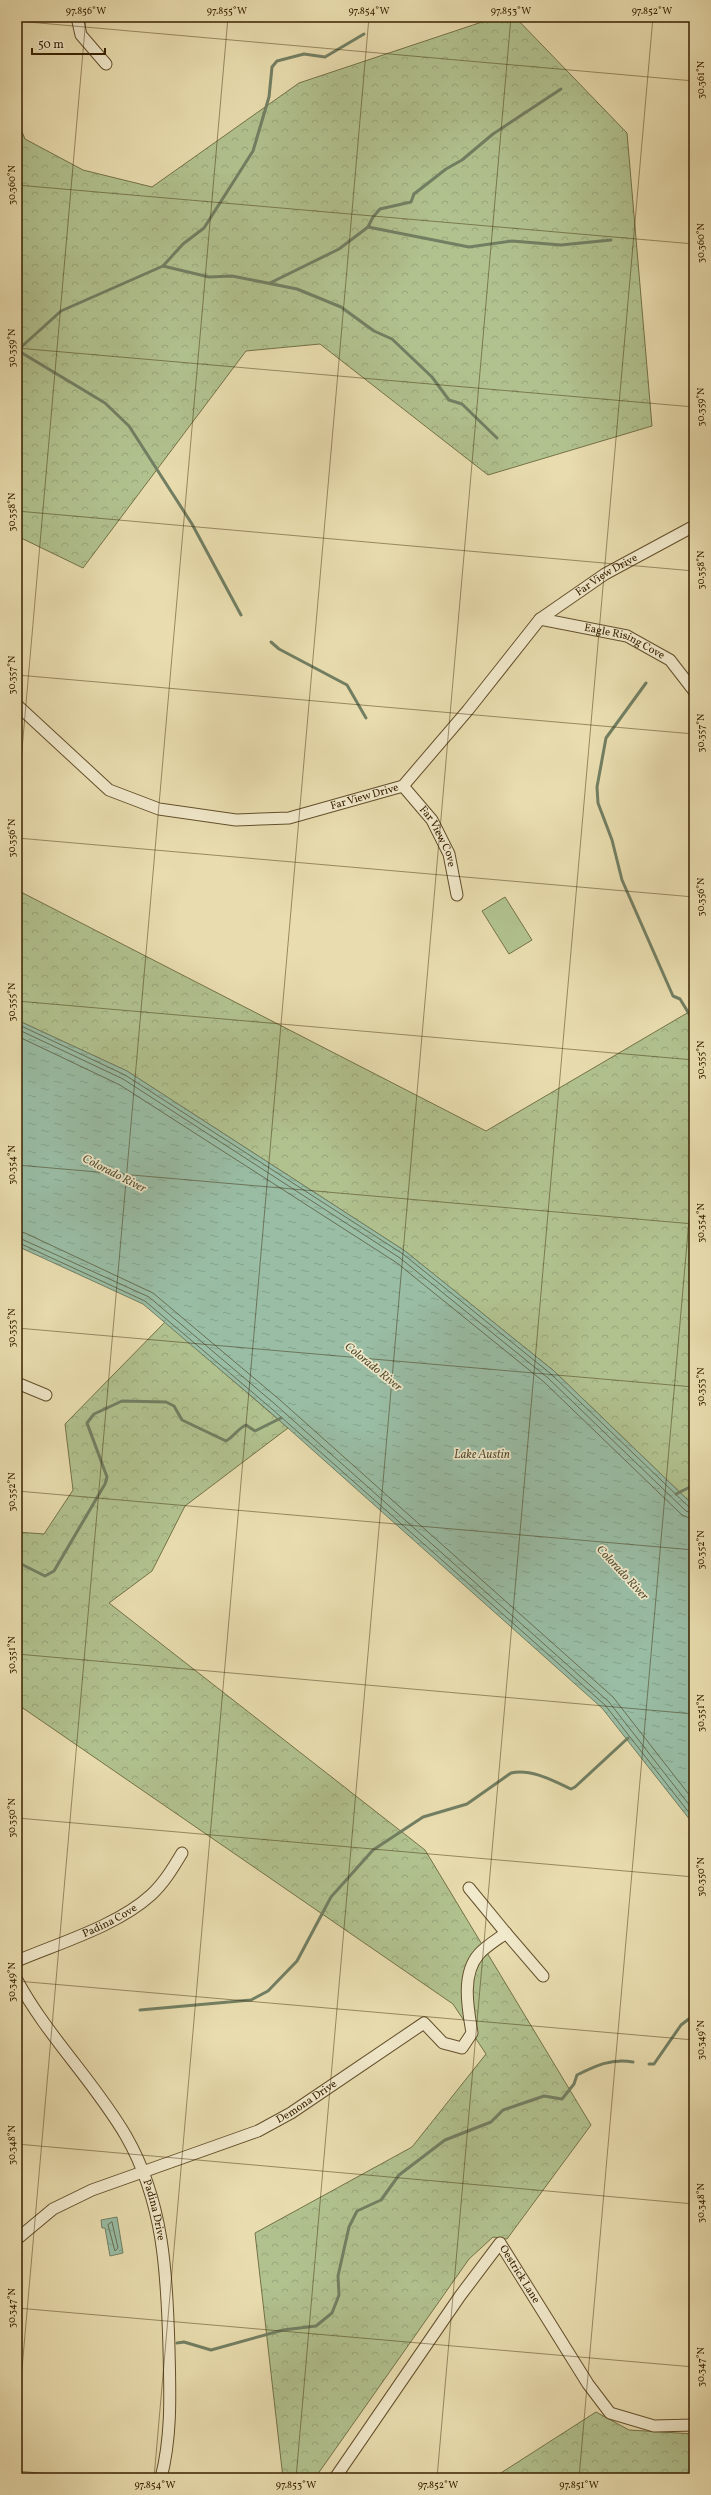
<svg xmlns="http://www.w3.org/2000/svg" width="711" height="2495" viewBox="0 0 711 2495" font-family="Vollkorn,serif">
	<defs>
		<pattern id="forest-crowns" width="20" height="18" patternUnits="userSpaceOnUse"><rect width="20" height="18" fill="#b1c28f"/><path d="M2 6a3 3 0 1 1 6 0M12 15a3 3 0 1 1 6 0" fill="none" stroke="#99a67a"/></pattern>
		<pattern id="water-ripples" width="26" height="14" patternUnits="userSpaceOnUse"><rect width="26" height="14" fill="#99bda5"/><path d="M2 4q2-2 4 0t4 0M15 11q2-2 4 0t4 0" fill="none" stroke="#84a28c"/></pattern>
	</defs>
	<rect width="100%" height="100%" fill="#e9ddaf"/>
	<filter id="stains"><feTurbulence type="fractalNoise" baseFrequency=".005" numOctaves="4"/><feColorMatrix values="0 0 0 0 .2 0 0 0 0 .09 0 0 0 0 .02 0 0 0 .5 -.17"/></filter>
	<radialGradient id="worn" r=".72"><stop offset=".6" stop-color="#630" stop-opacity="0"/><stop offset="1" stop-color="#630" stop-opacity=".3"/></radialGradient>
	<g fill="url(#forest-crowns)" stroke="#747248">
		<polygon points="497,17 515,17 627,133 652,426 488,475 320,344 246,351 83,568 17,536 17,120 25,139 83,170 152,187 299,83"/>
		<polygon points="17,890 486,1131 694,1009 694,1506 554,1371 405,1251 127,1071 17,1020"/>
		<polygon points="165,1322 288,1428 185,1506 152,1571 109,1603 425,1850 591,2125 507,2239 493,2237 469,2259 315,2478 283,2478 255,2233 412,2147 486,2054 453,2004 17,1704 17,1532 44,1534 73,1490 65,1424"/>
		<polygon points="596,2412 629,2430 694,2434 694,2478 493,2478"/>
	</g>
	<polygon fill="#b1c28f" stroke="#747248" points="505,897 532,940 509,954 482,911"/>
	<g fill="url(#water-ripples)" stroke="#727f63">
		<polygon points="17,1020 127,1071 405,1251 554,1371 694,1506 694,1825 602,1708 270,1412 143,1304 17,1246"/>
		<polygon points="117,2217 123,2253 110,2256 105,2228 102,2228 101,2220"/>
	</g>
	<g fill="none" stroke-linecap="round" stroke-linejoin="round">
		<g stroke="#686f52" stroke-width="1">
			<polyline points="17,1024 125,1075 403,1254 551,1374 689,1507 694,1509"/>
			<polyline points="17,1029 123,1079 400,1258 548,1378 686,1511 694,1514"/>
			<polyline points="17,1036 120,1085 397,1263 544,1382 682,1515 694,1520"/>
			<polyline points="17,1231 25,1233 153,1293 280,1400 613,1697 694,1801"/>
			<polyline points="17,1237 149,1297 276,1405 609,1702 694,1811"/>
			<polyline points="17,1242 145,1301 272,1409 605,1705 694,1819"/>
			<polygon points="112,2222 118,2248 115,2251 108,2225"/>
		</g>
		<g stroke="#727f63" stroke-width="3">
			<polyline points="368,227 469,247 512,241 561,245 611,240"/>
			<polyline points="163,266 183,244 204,228 253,151 269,97 272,67 277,61 304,54 325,57 364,34"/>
			<polyline points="270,283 339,249 368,227 373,217 380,209 411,202 414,194 446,169 462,160 493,134 561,89"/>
			<polyline points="19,349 61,311 163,266 209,277 232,276 297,289 341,307 374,331 392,339 432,377 449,400 462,404 497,438"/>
			<polyline points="17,350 105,403 129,426 192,524 241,615"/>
			<polyline points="271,642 279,649 347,685 366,718"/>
			<polyline points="646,683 606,738 597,787 598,803 612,840 622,880 673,996 680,999 694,1022"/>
			<polyline points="676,1494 694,1485"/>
			<path d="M17,1562L45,1576L54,1571L105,1484L107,1477L87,1423L94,1414L122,1401L166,1402L174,1406L182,1420L226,1441C235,1436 237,1429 246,1425L255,1431L281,1418"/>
			<path d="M140,2010L251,2000L268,1991L297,1961L331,1897L373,1850L423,1817L467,1804L511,1773C530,1768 554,1781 571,1789L575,1787L628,1738"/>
			<polyline points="649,2064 654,2064 681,2025 694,2015"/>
			<path d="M177,2343L184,2342L211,2350L283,2330L316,2326L332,2313L339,2295L338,2276L349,2227L357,2211L381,2200L399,2175L445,2140L491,2122L503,2110L544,2096L562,2099L574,2084L577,2075C595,2066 611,2058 633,2062"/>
		</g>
		<g stroke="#64502c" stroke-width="13">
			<g id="minor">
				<polyline points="77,17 81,35 106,64"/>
				<path id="s1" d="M540,619L627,636L670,660L694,691"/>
				<path id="s2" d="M17,705L109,790L159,809L236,820L289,818L403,786L468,710L540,619L605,574L694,526"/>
				<path id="s3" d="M403,786L432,820L449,854L457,895"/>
				<polyline points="17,1383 46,1395"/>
				<polyline points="469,1888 506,1933"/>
				<path id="s4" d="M17,1961C59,1943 117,1926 151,1895C164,1883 173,1868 182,1853"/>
				<path id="s5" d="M17,1980C47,2036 94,2081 126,2136C164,2202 167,2275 169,2349C170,2393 172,2435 161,2478"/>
				<path id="s6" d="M17,2239L53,2209L92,2190L258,2131L291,2113L424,2023L443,2043L462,2048L472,2033C468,2009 461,1974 479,1954C486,1946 498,1939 506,1933L543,1976"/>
				<path id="s7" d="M335,2478L460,2296L500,2243L588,2384L610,2413L654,2426L694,2425"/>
			</g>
		</g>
		<use href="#minor" stroke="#f1e9cb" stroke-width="11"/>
	</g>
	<path fill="none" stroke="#372100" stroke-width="1" stroke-opacity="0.45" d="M17,21L694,81M17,185L694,244M17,348L694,407M17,511L694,571M17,675L694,734M17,807L86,17M17,838L694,897M17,1001L694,1060M17,1165L694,1224M17,1328L694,1387M17,1491L694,1550M17,1654L694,1714M17,1818L694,1877M17,1981L694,2040M17,2144L694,2204M17,2308L694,2367M17,2426L228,17M17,2471L96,2478M154,2478L369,17M296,2478L511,17M437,2478L653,17M579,2478L694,1163"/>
	<g text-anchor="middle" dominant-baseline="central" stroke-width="3.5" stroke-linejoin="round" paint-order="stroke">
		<g font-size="11" fill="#372100" stroke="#f1e9cb">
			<text stroke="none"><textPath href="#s2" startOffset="724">Far View Drive</textPath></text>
			<text stroke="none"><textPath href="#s1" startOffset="88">Eagle Rising Cove</textPath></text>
			<text stroke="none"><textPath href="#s2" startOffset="388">Far View Drive</textPath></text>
			<text stroke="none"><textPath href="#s3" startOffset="62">Far View Cove</textPath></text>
			<text stroke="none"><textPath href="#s4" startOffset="101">Padina Cove</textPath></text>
			<text stroke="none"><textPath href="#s6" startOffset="323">Demona Drive</textPath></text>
			<text stroke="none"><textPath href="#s5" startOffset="270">Padina Drive</textPath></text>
			<text stroke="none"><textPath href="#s7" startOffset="324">Oestrick Lane</textPath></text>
		</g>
		<g font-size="12" font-style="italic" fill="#545032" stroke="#f1e9cb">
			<text transform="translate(114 1174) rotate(27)">Colorado River</text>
			<text transform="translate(373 1367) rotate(39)">Colorado River</text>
			<text x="482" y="1455">Lake Austin</text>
			<text transform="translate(622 1573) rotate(47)">Colorado River</text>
		</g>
	</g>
	<rect width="711" height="2495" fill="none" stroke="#e9ddaf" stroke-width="44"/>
	<path d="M32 48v6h73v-6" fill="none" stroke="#372100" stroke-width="2"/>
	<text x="38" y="48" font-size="12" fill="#372100" stroke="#f1e9cb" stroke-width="3" paint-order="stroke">50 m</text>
	<rect x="22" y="22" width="667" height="2451" fill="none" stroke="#372100" stroke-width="1.5"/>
	<g font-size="10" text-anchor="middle" fill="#372100">
		<text x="86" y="14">97.856°W</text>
		<text x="227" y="14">97.855°W</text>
		<text x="369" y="14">97.854°W</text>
		<text x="511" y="14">97.853°W</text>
		<text x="652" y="14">97.852°W</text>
		<text transform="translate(700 80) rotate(-90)" y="4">30.361°N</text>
		<text transform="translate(11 185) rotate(-90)" y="4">30.360°N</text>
		<text transform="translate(700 243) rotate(-90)" y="4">30.360°N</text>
		<text transform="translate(11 348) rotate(-90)" y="4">30.359°N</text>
		<text transform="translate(700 407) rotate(-90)" y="4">30.359°N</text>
		<text transform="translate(11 512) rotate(-90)" y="4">30.358°N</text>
		<text transform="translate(700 570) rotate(-90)" y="4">30.358°N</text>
		<text transform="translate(11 675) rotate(-90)" y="4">30.357°N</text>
		<text transform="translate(700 733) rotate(-90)" y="4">30.357°N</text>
		<text transform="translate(11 838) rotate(-90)" y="4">30.356°N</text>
		<text transform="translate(700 897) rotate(-90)" y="4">30.356°N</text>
		<text transform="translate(11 1002) rotate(-90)" y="4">30.355°N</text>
		<text transform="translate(700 1060) rotate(-90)" y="4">30.355°N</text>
		<text transform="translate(11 1165) rotate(-90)" y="4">30.354°N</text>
		<text transform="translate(700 1223) rotate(-90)" y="4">30.354°N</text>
		<text transform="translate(11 1328) rotate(-90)" y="4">30.353°N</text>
		<text transform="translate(700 1387) rotate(-90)" y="4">30.353°N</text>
		<text transform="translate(11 1492) rotate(-90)" y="4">30.352°N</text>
		<text transform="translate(700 1550) rotate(-90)" y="4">30.352°N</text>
		<text transform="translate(11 1655) rotate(-90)" y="4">30.351°N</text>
		<text transform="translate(700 1713) rotate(-90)" y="4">30.351°N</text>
		<text transform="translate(11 1818) rotate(-90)" y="4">30.350°N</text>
		<text transform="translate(700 1877) rotate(-90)" y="4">30.350°N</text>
		<text transform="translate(11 1982) rotate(-90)" y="4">30.349°N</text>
		<text transform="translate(700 2040) rotate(-90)" y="4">30.349°N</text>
		<text transform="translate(11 2145) rotate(-90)" y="4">30.348°N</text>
		<text transform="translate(700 2203) rotate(-90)" y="4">30.348°N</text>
		<text transform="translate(11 2308) rotate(-90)" y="4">30.347°N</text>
		<text transform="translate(700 2367) rotate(-90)" y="4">30.347°N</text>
		<text x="155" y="2488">97.854°W</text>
		<text x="296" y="2488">97.853°W</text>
		<text x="438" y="2488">97.852°W</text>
		<text x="579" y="2488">97.851°W</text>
	</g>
	<rect width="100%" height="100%" filter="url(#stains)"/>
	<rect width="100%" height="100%" fill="url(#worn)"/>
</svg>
